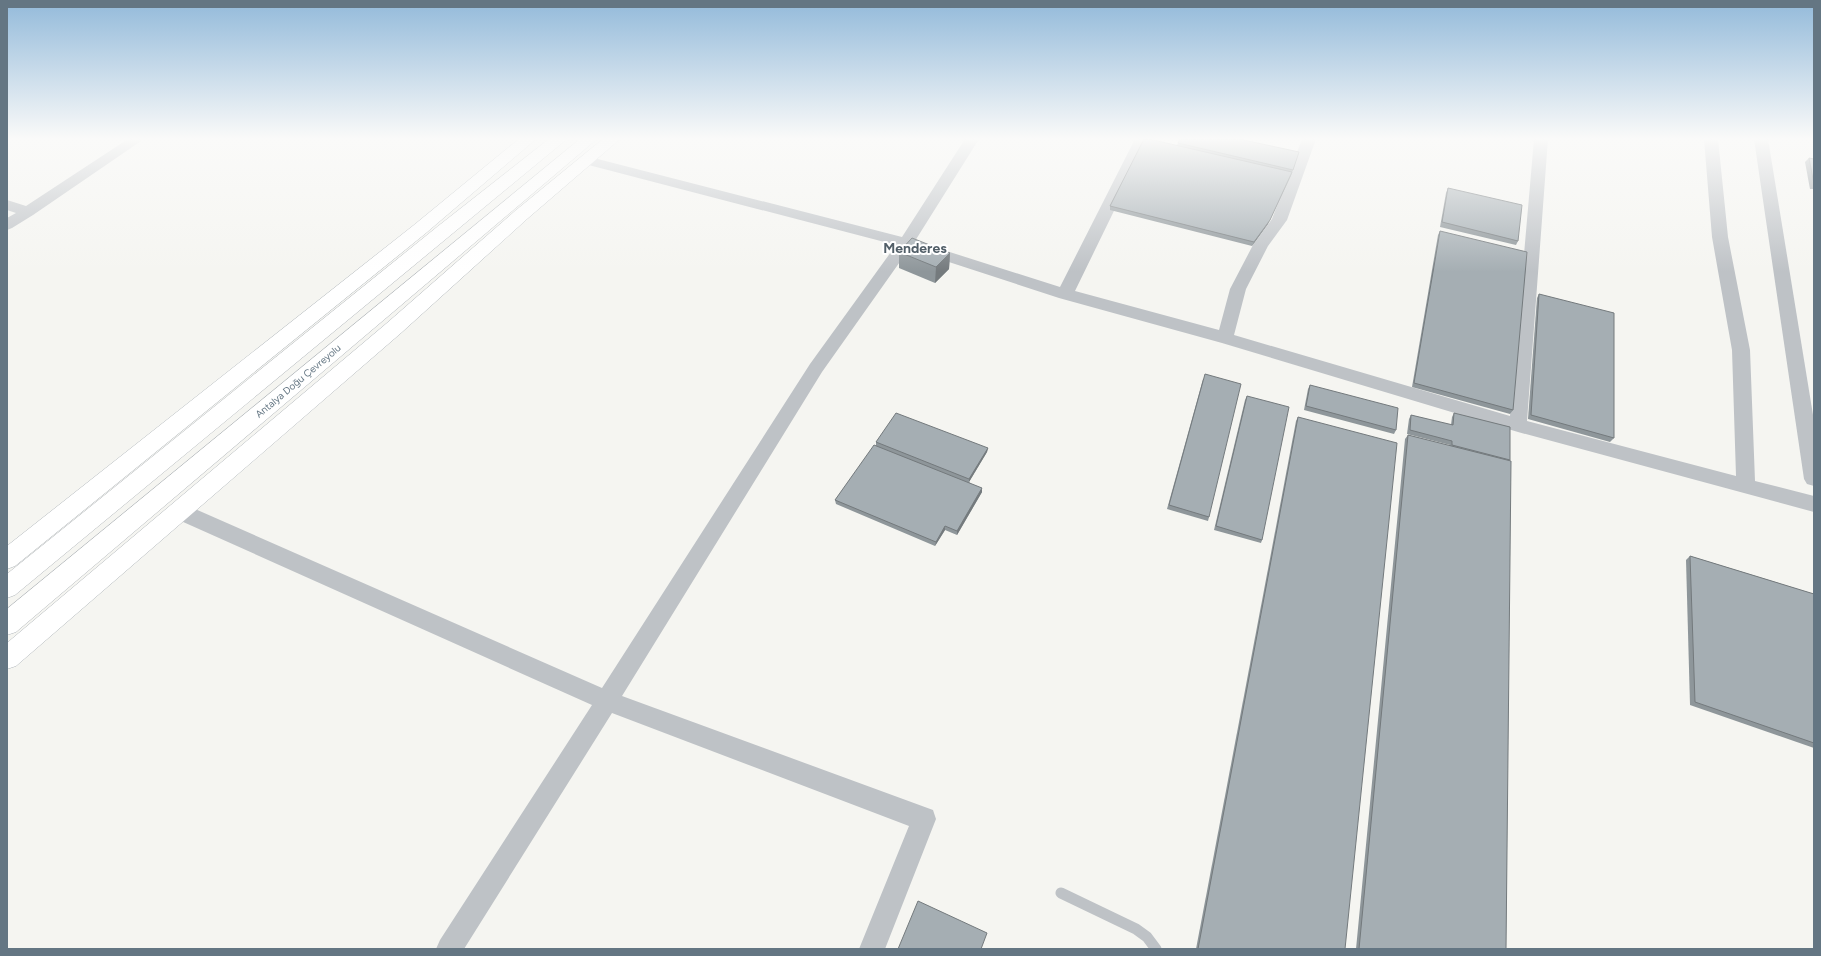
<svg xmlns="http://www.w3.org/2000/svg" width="1821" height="956" viewBox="0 0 1821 956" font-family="Figtree,sans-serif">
	<rect width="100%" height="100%" fill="#f5f5f1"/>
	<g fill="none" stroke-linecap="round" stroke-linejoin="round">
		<g stroke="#b0b6ba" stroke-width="1">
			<g id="secondary">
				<polygon points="519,139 536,139 426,233 15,566 7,569 7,546 414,225"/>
				<polygon points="603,139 620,139 527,219 401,333 16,666 7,669 7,643 387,323 515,211"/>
			</g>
		</g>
		<g stroke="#b1b6ba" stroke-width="1">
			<g id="primary">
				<polygon points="549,139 567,139 15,595 7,598 7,574 437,227"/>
				<polygon points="580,139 597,139 16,632 7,635 7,609"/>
			</g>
		</g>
		<polyline stroke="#bec2c6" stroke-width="11" points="1061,893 1136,929 1147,937 1156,949"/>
		<g fill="#bec2c6" fill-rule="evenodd">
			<polygon points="128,139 144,139 33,215 12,228 7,230 7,218 16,213 7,210 7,200 26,206"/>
			<polygon points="965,139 979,139 915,241 1060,287 1135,139 1149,139 1075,291 1219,330 1230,289 1253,245 1272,219 1302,139 1316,139 1287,220 1268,246 1246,289 1234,335 1510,416 1534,139 1548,139 1527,421 1736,476 1732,350 1712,237 1704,139 1718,139 1728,237 1750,350 1755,481 1814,496 1814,512 1518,432 1222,343 1059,298 909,249 822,372 622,696 933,810 936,819 885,949 859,949 909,826 612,713 464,949 436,949 440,940 592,705 172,517 169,511 172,505 179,503 186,505 602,688 810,364 896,245 581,163 579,160 581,157 586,156 902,237"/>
			<polygon points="1754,139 1768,139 1814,421 1814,486 1807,484 1804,479"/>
		</g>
		<use href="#secondary" fill="#fff" fill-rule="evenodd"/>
		<use href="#primary" fill="#fff" fill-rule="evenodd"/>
	</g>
	<g fill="#8e969a">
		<polygon points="1178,143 1299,152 1291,176 1268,224 1252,246 1110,210 1110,206 1177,145"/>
		<polygon points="1809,158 1814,159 1814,189 1810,189 1805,162"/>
		<polygon points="1448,188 1518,241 1516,245 1440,227 1446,193"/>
		<polygon points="1440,231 1513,410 1510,414 1412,387 1438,235"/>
		<polygon points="899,252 950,253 949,269 935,283 899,268"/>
		<polygon points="1539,294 1614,438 1610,442 1528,419 1537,298"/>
		<polygon points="1203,379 1209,517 1208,521 1167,509"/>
		<polygon points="1310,385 1396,430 1394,434 1304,410 1308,389"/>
		<polygon points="1247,396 1262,540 1261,543 1214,530 1245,400"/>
		<polygon points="1454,413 1510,460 1509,461 1506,949 1356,949 1405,439 1408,435 1450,446 1450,445 1407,434 1409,419 1411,415 1451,425 1452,417"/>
		<polygon points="1298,417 1345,949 1196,949 1296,421"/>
		<polygon points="876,442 988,448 987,452 969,482 982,492 957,535 945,530 935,546 836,504 835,500 876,446"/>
		<polygon points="1690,556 1814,594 1814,748 1690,705 1686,560"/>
	</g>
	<g fill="#747a7d">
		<polygon points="1292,172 1268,224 1252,246 1254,242"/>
		<polygon points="950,253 949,269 935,283 936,267"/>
		<polygon points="988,448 987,452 969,482 969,479"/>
		<polygon points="982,488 982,492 957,535 957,531"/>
		<polygon points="945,526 945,530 935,546 936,542"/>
	</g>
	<g fill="#a5aeb3" stroke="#747a7d">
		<polygon points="1144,139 1149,139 1292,172 1270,220 1254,242 1110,206"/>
		<polygon points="1180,139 1239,139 1299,152 1293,170 1178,143"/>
		<polygon points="1809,158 1814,159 1814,184"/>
		<polygon points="1448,188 1522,205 1518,241 1442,222"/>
		<polygon points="1440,231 1527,252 1513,410 1414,383"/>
		<polygon points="912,238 950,253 936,267 899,252"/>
		<polygon points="1539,294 1614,313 1614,438 1531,415"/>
		<polygon points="1205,374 1241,384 1209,517 1169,505"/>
		<polygon points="1310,385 1398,408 1396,430 1306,406"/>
		<polygon points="1247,396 1289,407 1262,540 1216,526"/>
		<polygon points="896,413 988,448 969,479 876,442"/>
		<polygon points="1454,413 1510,427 1510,460 1452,445 1452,441 1410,430 1411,415 1453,425"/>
		<polygon points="1298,417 1397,443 1345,949 1198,949"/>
		<polygon points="1408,435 1511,461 1506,949 1359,949"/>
		<polygon points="874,445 982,488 957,531 945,526 936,542 835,500"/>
		<polygon points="1690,556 1814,594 1814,743 1695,702"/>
		<polygon points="918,901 987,933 981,949 898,949"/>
	</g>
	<linearGradient id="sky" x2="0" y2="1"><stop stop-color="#93bada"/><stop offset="0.51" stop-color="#fafaf9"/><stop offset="1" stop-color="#fafaf9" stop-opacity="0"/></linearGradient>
	<rect width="1821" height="272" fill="url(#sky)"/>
	<g text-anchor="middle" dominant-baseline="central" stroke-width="4" stroke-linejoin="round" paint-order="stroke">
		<g font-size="10" fill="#647683" stroke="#fff">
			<text transform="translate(298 381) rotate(-40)">Antalya Doğu Çevreyolu</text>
		</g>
		<g font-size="14" font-weight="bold" fill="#525f68" stroke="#fff">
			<text x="915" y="248">Menderes</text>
		</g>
	</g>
	<rect width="1821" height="956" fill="none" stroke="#647683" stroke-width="16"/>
</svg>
